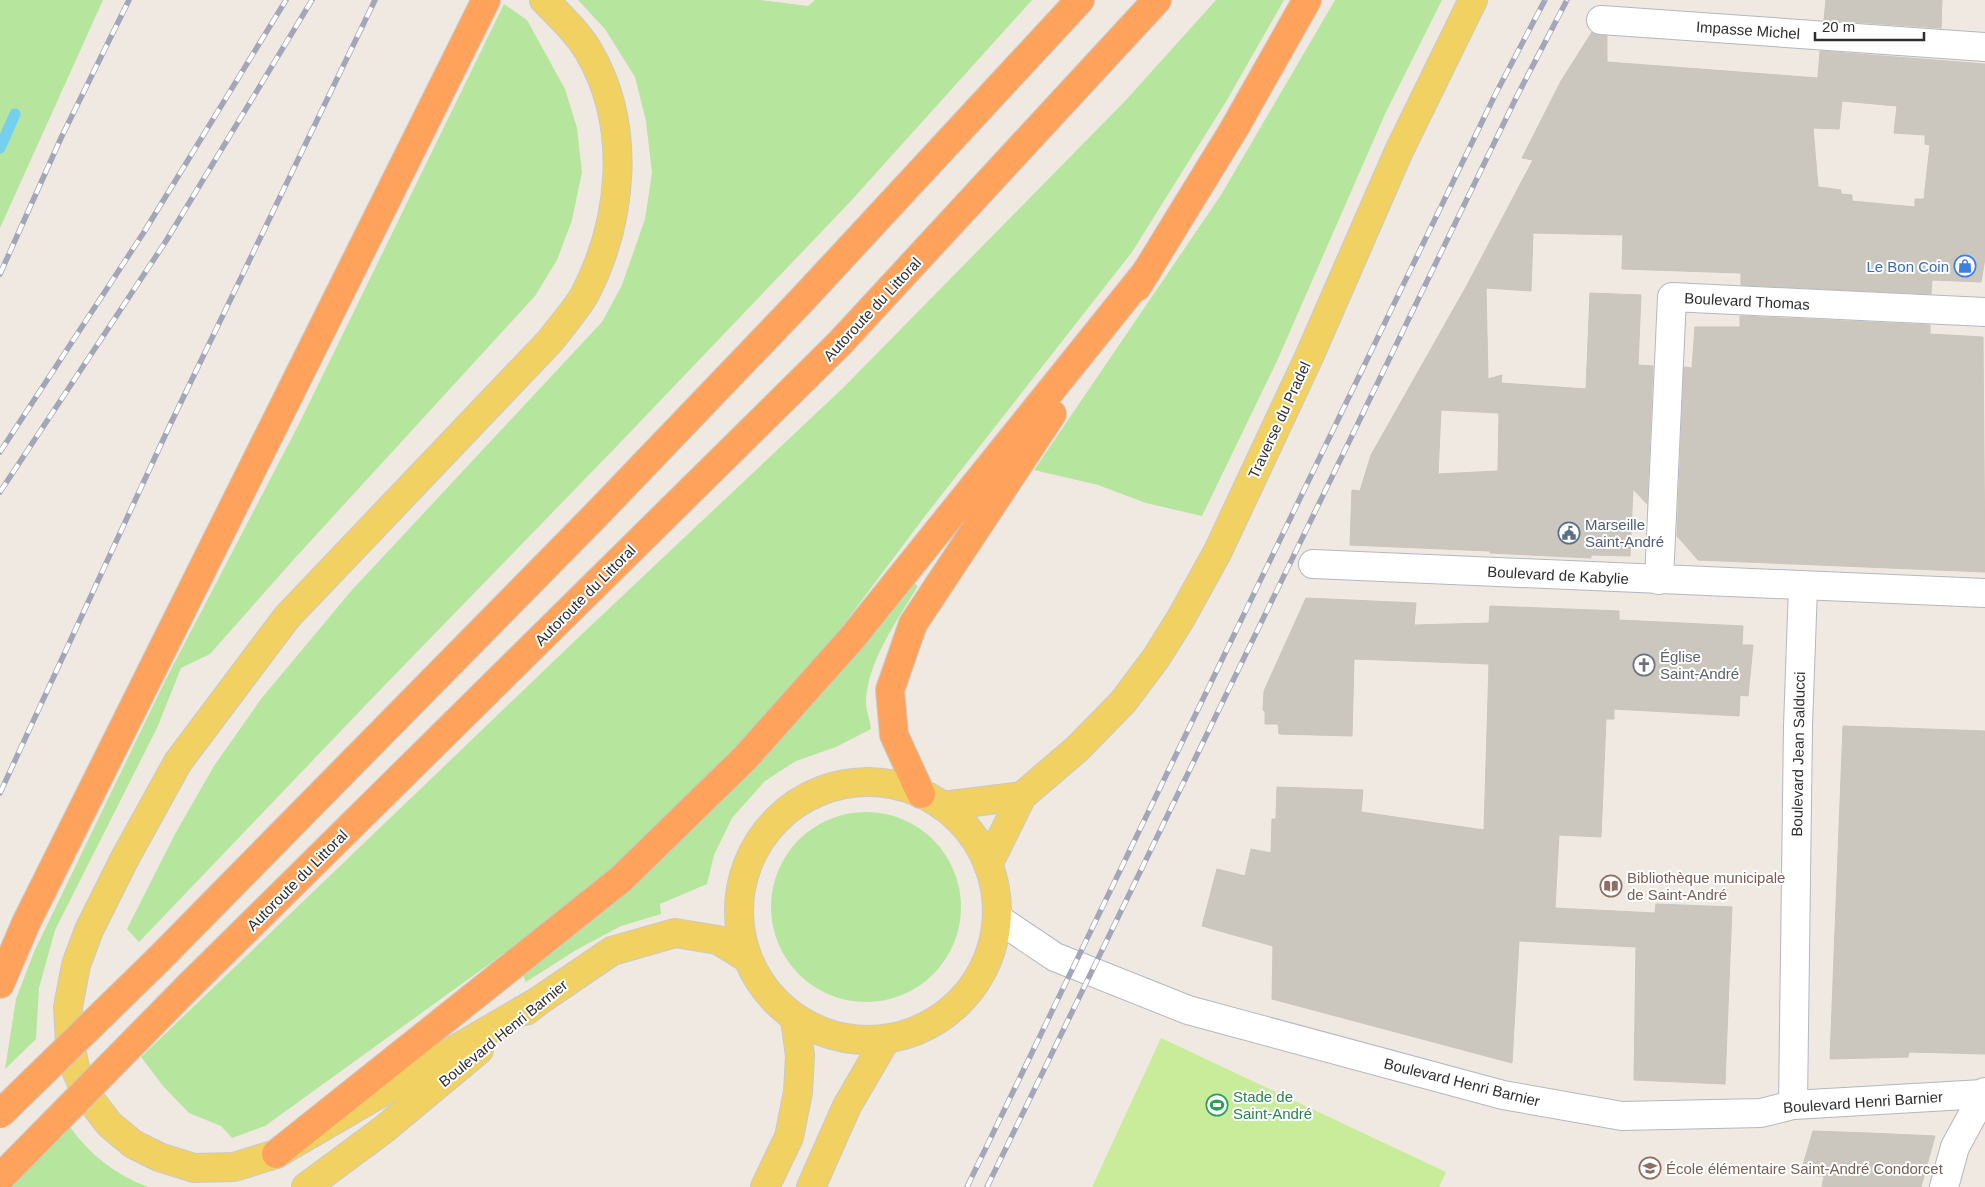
<svg xmlns="http://www.w3.org/2000/svg" width="1985" height="1187" viewBox="0 0 1985 1187" font-family="Arial,sans-serif">
	<rect width="100%" height="100%" fill="#efe9e1"/>
	<g fill="#b6e59e">
		<polygon points="0,0 103,0 0,228"/>
		<polygon points="578,0 761,0 808,6 815,0 1032,0 849,203 615,448 381,689 139,942 127,929 175,834 214,766 261,699 352,590 602,322 622,285 645,219 652,173 646,121 635,77 605,29"/>
		<polygon points="1216,0 1284,0 1227,100 1132,252 925,516 817,660 683,802 571,905 265,1126 232,1138 221,1126 189,1113 163,1086 141,1057 581,635 844,387 1126,100"/>
		<polygon points="1335,0 1442,0 1385,114 1277,361 1202,516 1146,503 1098,485 1034,470 1221,195"/>
		<polygon points="504,4 527,20 565,89 577,128 582,172 572,220 557,260 535,296 295,558 210,654 181,668 157,728 55,930 39,988 36,1039 5,1069 16,999 34,952 165,681 299,424"/>
		<path d="M911,581L918,586C898,619 867,662 866,702C866,710 870,720 871,729L836,747L796,761L765,781L732,818L714,855L707,884L660,904L661,914L621,926L576,950L526,982L522,973L572,936L688,832L818,698Z"/>
		<circle cx="866" cy="907" r="95"/>
		<path d="M70,1127C90,1155 116,1175 148,1187H11Z"/>
	</g>
	<polygon fill="#c9ec9a" points="1161,1038 1446,1172 1439,1187 1092,1187"/>
	<g fill="none" stroke-linecap="round" stroke-linejoin="round">
		<polyline stroke="#75cff0" stroke-width="11" points="0,148 15,114"/>
	</g>
	<g fill="#cbc7bf" stroke="#cbc5ba" fill-rule="evenodd">
		<polygon points="1826,0 1942,0 1941,28 1824,20"/>
		<path d="M1592,32L1607,36V62L1818,78L1820,51L1985,64V258L1981,282L1932,280L1931,294L1741,285V273L1622,269L1623,235L1533,233L1531,291L1486,288L1488,379L1502,375L1501,383L1586,389L1590,293L1641,295L1638,365L1653,366L1647,504L1633,489L1630,556L1591,555V558L1490,553V551L1350,545L1352,490L1360,491L1371,455L1466,287L1533,160L1522,158L1561,81ZM1842,101L1897,106L1894,133L1925,135V144L1930,145L1924,199H1915V207L1852,201V195L1841,194V190L1818,187L1813,128L1839,129ZM1441,410L1499,413L1498,471L1438,474Z"/>
		<polygon points="1740,316 1930,325 1930,334 1983,337 1985,572 1698,560 1677,536 1684,367 1692,368 1695,327 1740,327"/>
		<polygon points="1306,598 1416,603 1414,625 1489,623 1490,606 1619,611 1619,620 1743,626 1742,645 1753,645 1748,696 1740,695 1739,716 1614,709 1614,719 1606,719 1601,837 1559,835 1555,908 1655,913 1656,904 1732,907 1725,1084 1634,1080 1636,947 1519,941 1512,1063 1272,999 1273,946 1202,926 1217,869 1245,876 1251,849 1271,853 1272,819 1276,819 1277,787 1363,790 1361,812 1484,830 1489,664 1354,659 1352,736 1279,734 1278,724 1265,724 1265,711 1263,710 1264,691"/>
		<polygon points="1843,726 1985,731 1985,1054 1909,1052 1908,1057 1830,1059"/>
		<polygon points="1813,1131 1868,1133 1935,1136 1921,1187 1822,1187 1824,1176 1800,1175"/>
	</g>
	<g fill="none" stroke-linecap="round" stroke-linejoin="round">
		<g stroke="#b4b7c1" stroke-width="30">
			<g id="minor">
				<polyline points="1601,20 1985,47"/>
				<polyline points="1313,564 1985,593"/>
				<polyline points="1659,580 1672,297 1985,312"/>
				<polyline points="997,918 1055,957 1188,1010 1503,1095 1622,1116 1761,1113 1793,1105 1983,1094"/>
				<polyline points="1793,1105 1798,726 1803,587"/>
				<polyline points="1944,1187 1955,1147 1985,1092"/>
			</g>
		</g>
		<g stroke="#c9c9c9" stroke-width="30">
			<g id="major">
				<circle cx="868" cy="911" r="129"/>
				<polyline points="942,806 1022,796"/>
				<polyline points="988,865 1022,796 1077,749 1123,702 1156,658 1181,618 1218,551 1309,357 1399,151 1473,0"/>
				<path d="M540,1000L276,1154L234,1167L194,1168L159,1157L133,1144L109,1124L87,1095L75,1068L70,1043L68,1007L76,965L89,930L125,858L178,762L287,617L551,340C562,325 576,310 585,294C623,220 632,126 589,52C578,33 560,16 544,0"/>
				<polyline points="526,1011 540,1000 612,951 675,933 718,940 747,958"/>
				<polyline points="306,1187 383,1130 479,1050"/>
				<polyline points="765,1187 789,1137 798,1092 800,1056 795,1019"/>
				<polyline points="811,1187 847,1106 886,1039"/>
			</g>
		</g>
		<g stroke="#c9c9c9" stroke-width="30">
			<g id="highway">
				<polyline points="1137,287 1234,129 1307,0"/>
				<polyline points="921,794 894,735 890,690 913,624 1052,414"/>
				<polyline points="158,960 595,516 801,301 1080,0"/>
				<polyline points="0,984 26,923 486,0"/>
				<polyline points="187,988 840,343 1157,0"/>
				<polyline points="276,1154 621,879 745,758 852,638 1147,271"/>
			</g>
		</g>
		<use href="#minor" stroke="#fff" stroke-width="28"/>
		<use href="#major" stroke="#f2d163" stroke-width="28"/>
		<use href="#highway" stroke="#ffa35c" stroke-width="28"/>
		<g stroke="#a3a6b8" stroke-width="5.5">
			<g id="rail">
				<polyline points="0,274 61,138 129,0"/>
				<polyline points="0,452 144,232 286,0"/>
				<polyline points="0,492 166,241 312,0"/>
				<polyline points="0,793 169,427 375,0"/>
				<polyline points="967,1187 1495,95 1545,0"/>
				<polyline points="987,1187 1517,96 1567,0"/>
			</g>
		</g>
		<use href="#rail" stroke="#fff" stroke-width="4" stroke-dasharray="11" stroke-linecap="butt"/>
		<g stroke="#c9c9c9" stroke-width="30" stroke-linecap="butt">
			<g id="highway-bridge">
				<polyline points="0,1114 158,960"/>
				<polyline points="0,1178 187,988"/>
			</g>
		</g>
		<use href="#highway-bridge" stroke="#ffa35c" stroke-width="28"/>
	</g>
	<defs>
		<g id="shop-ring" transform="scale(1.125)"><circle r="9.5" fill="#fff" stroke="#3f7fe0" stroke-width="1.5"/><path d="M-5-2.5h2.3a2.7 3.5 0 0 1 5.4 0H5L5.5 6h-11ZM-1.5-2.5h3a1.5 2.3 0 0 0-3 0Z" fill="#3f7fe0"/></g>
		<g id="civic-ring" transform="scale(1.125)"><circle r="9.5" fill="#fff" stroke="#5c6f8a" stroke-width="1.5"/><path d="M-.6-6.5H3V-4.5H.6V-3L4-1V1h2V6H-6V1h2V-1L-.6-3ZM-1.2 2.5V6h2.4V2.5Z" fill="#5c6f8a"/></g>
		<g id="church-ring" transform="scale(1.125)"><circle r="9.5" fill="#fff" stroke="#6b7280" stroke-width="1.5"/><path d="M-1.2-6h2.4v3.5h3.3v2.4h-3.3V6h-2.4V-.1h-3.3v-2.4h3.3Z" fill="#6b7280"/></g>
		<g id="library-ring" transform="scale(1.125)"><circle r="9.5" fill="#fff" stroke="#8d6e63" stroke-width="1.5"/><path d="M-6-4Q-3-5.5-.7-3.5V5Q-3 3-6 4ZM6-4Q3-5.5 .7-3.5V5Q3 3 6 4Z" fill="#8d6e63"/></g>
		<g id="stadium-ring" transform="scale(1.125)"><circle r="9.5" fill="#fff" stroke="#2e9e5b" stroke-width="1.5"/><path d="M0-5a6.5 5 0 1 0 0 10a6.5 5 0 1 0 0-10ZM-3.5-1.8h7v3.6h-7Z" fill="#2e9e5b"/></g>
		<g id="school-ring" transform="scale(1.125)"><circle r="9.5" fill="#fff" stroke="#8d6e63" stroke-width="1.5"/><path d="M0-5L7-2L0 1L-7-2ZM-4 1L0 2.5L4 1V4Q0 6-4 4Z" fill="#8d6e63"/></g>
	</defs>
	<g fill-rule="evenodd">
		<use href="#shop-ring" x="1965" y="266"/>
		<use href="#civic-ring" x="1569" y="533"/>
		<use href="#church-ring" x="1644" y="665"/>
		<use href="#library-ring" x="1611" y="886"/>
		<use href="#stadium-ring" x="1217" y="1105"/>
		<use href="#school-ring" x="1650" y="1168"/>
	</g>
	<g text-anchor="middle" dominant-baseline="central" stroke-width="4" stroke-linejoin="round" paint-order="stroke">
		<g font-size="15" fill="#2e2e2e" stroke="#fff">
			<text transform="translate(1748 30) rotate(4)">Impasse Michel</text>
			<text transform="translate(1747 301) rotate(3)">Boulevard Thomas</text>
			<text transform="translate(872 309) rotate(-47)">Autoroute du Littoral</text>
			<text transform="translate(1279 420) rotate(-65)">Traverse du Pradel</text>
			<text transform="translate(1558 575) rotate(3)">Boulevard de Kabylie</text>
			<text transform="translate(585 595) rotate(-45)">Autoroute du Littoral</text>
			<text transform="translate(1798 754) rotate(-89)">Boulevard Jean Salducci</text>
			<text transform="translate(297 880) rotate(-45)">Autoroute du Littoral</text>
			<text transform="translate(503 1033) rotate(-39)">Boulevard Henri Barnier</text>
			<text transform="translate(1462 1082) rotate(14)">Boulevard Henri Barnier</text>
			<text transform="translate(1863 1102) rotate(-4)">Boulevard Henri Barnier</text>
		</g>
		<g font-size="15" fill="#366cbe" stroke="#fff" text-anchor="end">
			<text x="1949" y="266">Le Bon Coin</text>
		</g>
		<g font-size="15" fill="#4e5e75" stroke="#fff" text-anchor="start">
			<text x="1585" y="524">Marseille<tspan x="1585" dy="17">Saint-André</tspan></text>
		</g>
		<g font-size="15" fill="#5b616d" stroke="#fff" text-anchor="start">
			<text x="1660" y="656">Église<tspan x="1660" dy="17">Saint-André</tspan></text>
		</g>
		<g font-size="15" fill="#785e54" stroke="#fff" text-anchor="start">
			<text x="1627" y="877">Bibliothèque municipale<tspan x="1627" dy="17">de Saint-André</tspan></text>
			<text x="1666" y="1168">École élémentaire Saint-André Condorcet</text>
		</g>
		<g font-size="15" fill="#27864d" stroke="#fff" text-anchor="start">
			<text x="1233" y="1096">Stade de<tspan x="1233" dy="17">Saint-André</tspan></text>
		</g>
	</g>
	<path d="M1815 32v8h109v-8" fill="none" stroke="#2e2e2e" stroke-width="2.5"/>
	<text x="1822" y="32" font-size="15" fill="#2e2e2e" stroke="#ffffff" stroke-width="4" paint-order="stroke">20 m</text>
</svg>
